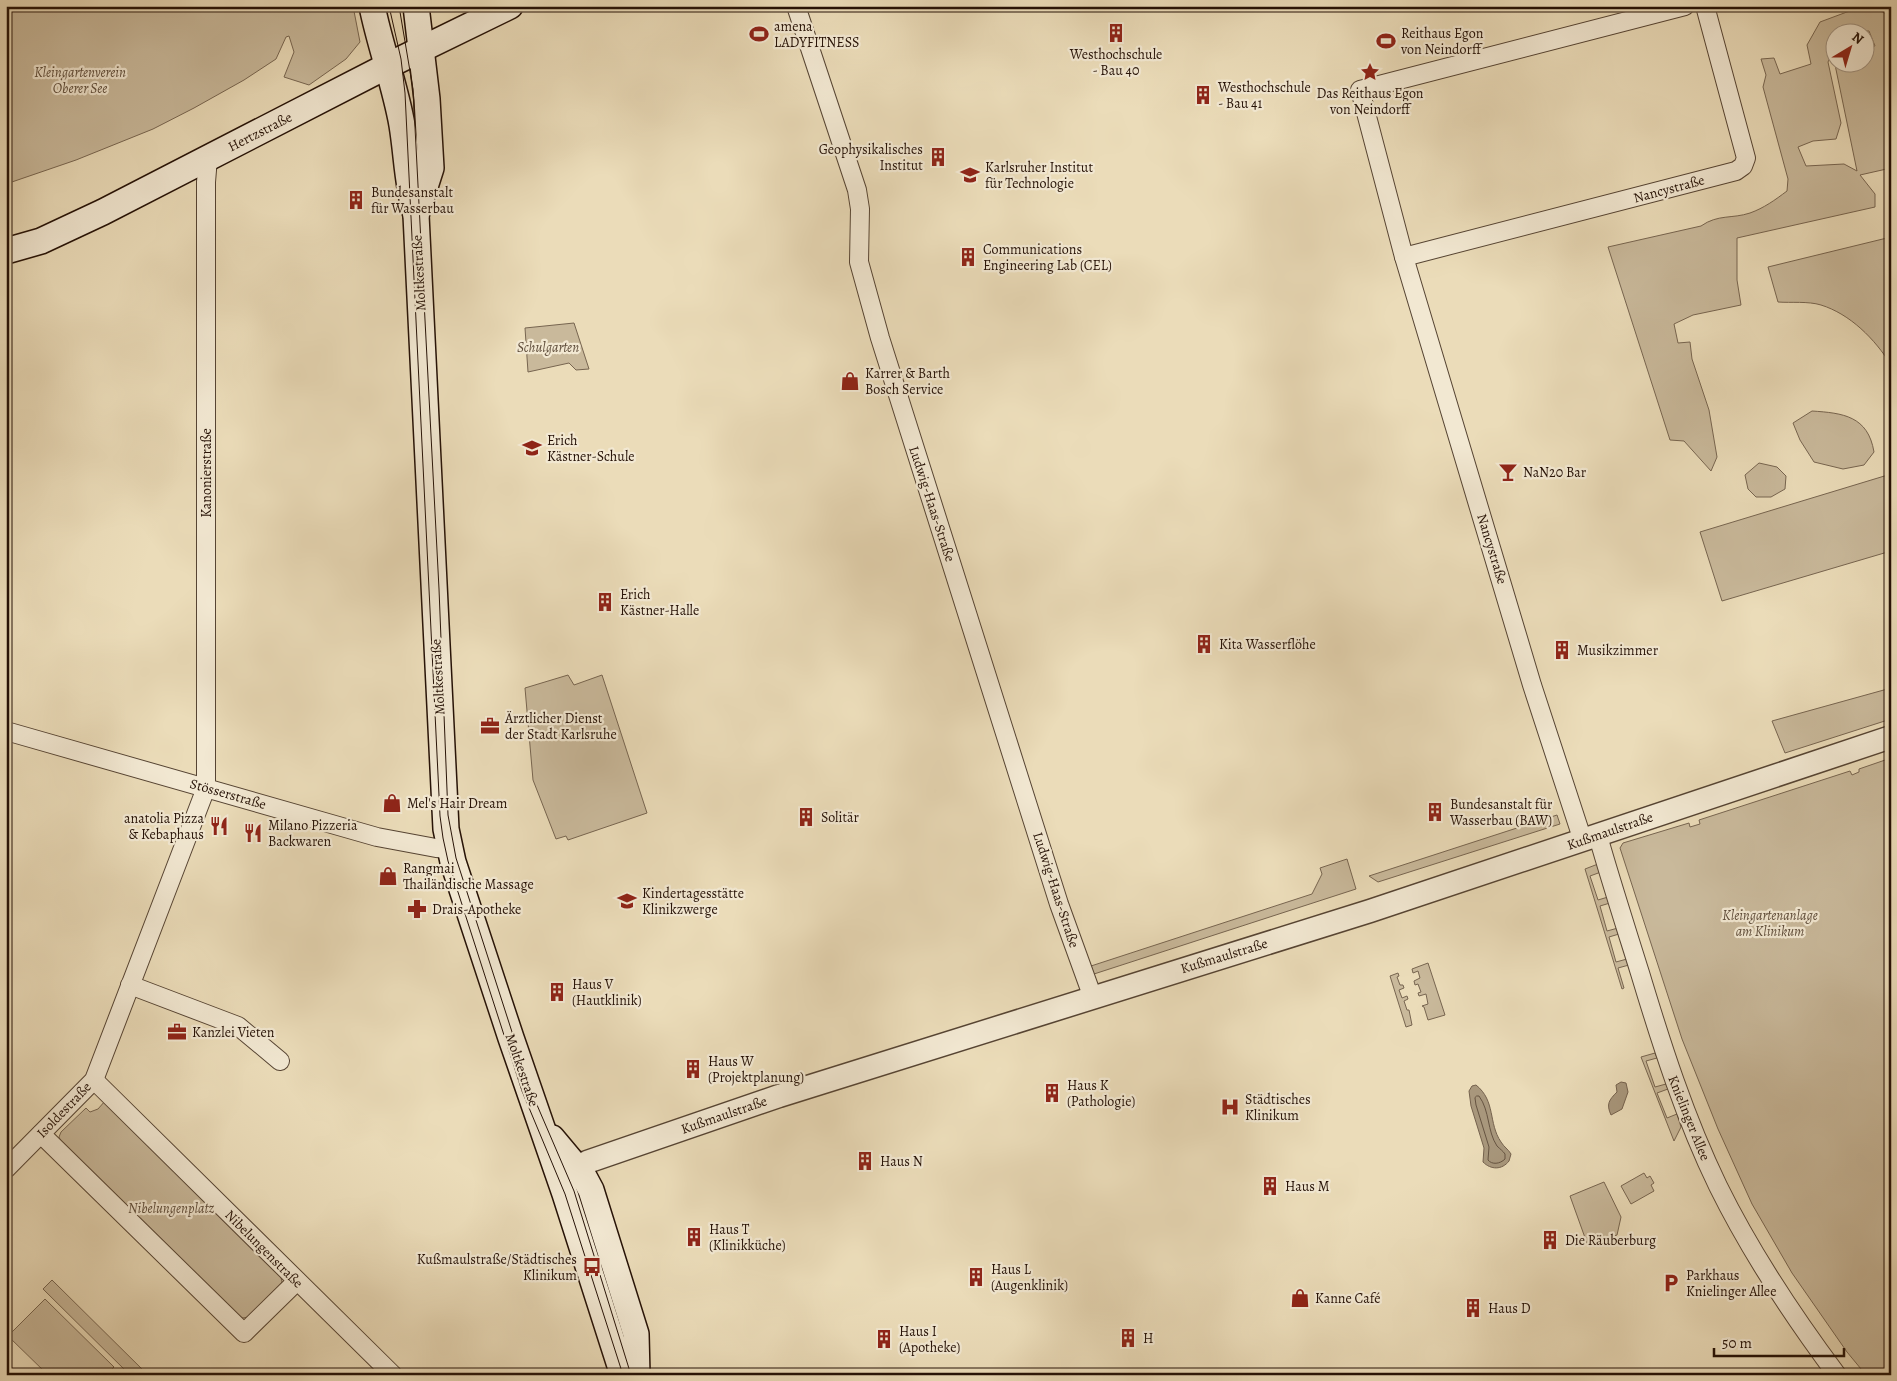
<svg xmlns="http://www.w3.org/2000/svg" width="1897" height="1381" viewBox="0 0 1897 1381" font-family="Alegreya,serif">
	<rect width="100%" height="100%" fill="#ebdcb9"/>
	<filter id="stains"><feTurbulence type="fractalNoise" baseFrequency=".004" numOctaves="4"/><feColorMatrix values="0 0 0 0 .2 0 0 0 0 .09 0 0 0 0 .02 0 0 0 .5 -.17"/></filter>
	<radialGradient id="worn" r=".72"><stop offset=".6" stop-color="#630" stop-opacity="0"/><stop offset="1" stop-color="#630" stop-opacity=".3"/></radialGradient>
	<g fill="#c9b99b" stroke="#776550" fill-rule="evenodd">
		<polygon points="6,6 353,6 360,42 346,59 309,85 284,77 294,52 289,36 286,37 276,59 244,80 194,108 153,129 76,160 6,184"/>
		<path d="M1863,6H1869L1891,16V168L1860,175L1875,194V207L1737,238V280L1741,305L1693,315L1674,324L1678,343L1690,342L1692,359L1709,410L1717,457L1711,471L1684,441L1670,440L1608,247L1701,226C1718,214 1732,219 1750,213C1764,208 1775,200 1787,191L1788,179L1763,87L1766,75L1761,59L1774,58L1780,74L1811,64L1807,45L1820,22ZM1869,31L1875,46L1865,48L1864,62H1834V54L1833,55L1857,171L1844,164L1806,166L1798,147L1813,141L1836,139L1841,123L1828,62C1833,52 1834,44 1834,32Z"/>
		<path d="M1891,237V365C1875,339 1850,314 1821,305C1808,301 1791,303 1778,302L1768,267Z"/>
		<polygon points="574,323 589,369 576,370 569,363 528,372 525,328"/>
		<path d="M1812,411C1843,413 1868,416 1874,452L1864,465L1843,469L1814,462L1800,440L1793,423Z"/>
		<polygon points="1759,463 1777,467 1786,476 1785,489 1771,497 1756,497 1748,489 1745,475"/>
		<polygon points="1891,474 1891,551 1722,601 1700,532"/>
		<polygon points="568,675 574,685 602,675 647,813 568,840 566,836 556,839 533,780 525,688"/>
		<polygon points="1891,688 1891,719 1785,753 1772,721"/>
		<polygon points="1891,758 1891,1366 1883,1375 1866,1375 1847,1352 1792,1273 1752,1204 1718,1129 1682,1039 1620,848 1623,843 1689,823 1690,827 1700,824 1699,820 1850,771 1852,775 1859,772 1859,769"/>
		<polygon points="1557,815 1560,824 1378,882 1369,876"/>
		<polygon points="1347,859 1356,889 1094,974 1091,966 1312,894 1322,874 1320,868"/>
		<polygon points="1598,864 1601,872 1590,876 1598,900 1608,897 1610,903 1600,906 1607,931 1618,928 1619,934 1609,937 1616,962 1627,959 1629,965 1618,968 1624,988 1622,989 1585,869"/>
		<polygon points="1428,963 1445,1015 1428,1020 1424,1007 1422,1006 1428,1004 1426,994 1419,996 1418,993 1421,992 1418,984 1415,985 1414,981 1420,978 1418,971 1413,973 1412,969"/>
		<polygon points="1398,973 1399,976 1397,977 1400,985 1403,985 1404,988 1399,990 1402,998 1407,996 1408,999 1404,1001 1407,1010 1409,1010 1412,1025 1406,1027 1390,976"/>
		<polygon points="1655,1053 1657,1058 1646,1061 1655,1087 1666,1084 1668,1089 1657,1093 1667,1118 1677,1114 1681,1127 1674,1141 1641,1057"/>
		<polygon points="105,1101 280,1273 282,1282 278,1291 250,1317 242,1318 234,1313 62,1144 59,1137 61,1132 86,1108 90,1112 98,1109"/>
		<polygon points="1644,1173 1647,1178 1650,1176 1654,1183 1651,1185 1654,1191 1631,1204 1621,1186"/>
		<polygon points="1604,1182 1621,1217 1617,1235 1588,1246 1570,1196"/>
		<polygon points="52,1280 148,1375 130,1375 43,1289"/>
		<polygon points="45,1299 114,1367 106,1375 48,1375 8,1336"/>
	</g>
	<g fill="#a8977c" stroke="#74614d">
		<path d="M1621,1082L1626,1083L1628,1092L1622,1109L1611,1115C1606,1104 1609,1100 1617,1092L1616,1085Z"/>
		<path d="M1476,1085C1496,1101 1488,1123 1501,1142C1504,1147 1508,1149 1511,1154L1509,1161C1502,1170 1491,1170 1483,1162L1484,1148L1471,1106L1469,1091L1472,1086Z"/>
	</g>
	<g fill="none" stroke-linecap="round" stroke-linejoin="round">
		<path stroke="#665441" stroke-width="1" d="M1477,1096H1479C1490,1111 1487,1131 1497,1146C1500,1149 1503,1151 1505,1154V1159C1500,1164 1492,1165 1488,1160L1489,1147L1476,1105L1475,1098Z"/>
		<g stroke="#564433" stroke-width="20">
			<g id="minor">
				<polyline points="796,6 857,190 860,209 859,262 880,338 1059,904 1093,998"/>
				<polyline points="1404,257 1736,171 1743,166 1746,158 1705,6"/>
				<polyline points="6,731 377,837 436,848 450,849"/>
				<path d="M1598,836C1611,882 1626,928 1640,973C1662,1046 1685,1118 1718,1186C1751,1253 1793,1316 1837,1375"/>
				<polyline points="1583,841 1532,685 1404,257 1360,90 1685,6"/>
				<polyline points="130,985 238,1026 280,1061"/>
				<polyline points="94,1080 393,1375"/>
				<polyline points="41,1134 244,1333 297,1281"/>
				<polyline points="6,1169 94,1080 206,788 206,182 208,158"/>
			</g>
		</g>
		<g stroke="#564433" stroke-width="25">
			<polyline id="tertiary" points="559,1174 587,1162 779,1096 1370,911 1891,737"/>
		</g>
		<g stroke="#251106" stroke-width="28">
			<g id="secondary">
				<path d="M372,6C380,46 395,85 402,125C407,155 407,185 416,215L446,829L453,862L511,1038L565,1194L623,1375"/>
				<polyline points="416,6 427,99 431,168 416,215"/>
				<polyline points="6,251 41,241 103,212 387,66 510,6"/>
				<polyline points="552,1138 583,1175 591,1190 636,1334 637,1375"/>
			</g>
		</g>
		<use href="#minor" stroke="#f2e8d2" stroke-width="18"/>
		<use href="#tertiary" stroke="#f2e8d2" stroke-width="22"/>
		<use href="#secondary" stroke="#f2e8d2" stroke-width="25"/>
		<g stroke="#251106" stroke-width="1">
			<polyline points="389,6 401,59 405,93 440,816 443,838 448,861 522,1091 565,1194 623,1375"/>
			<polyline points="399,6 413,89 439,589 448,815 456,858 531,1091 574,1191 631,1375"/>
		</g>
	</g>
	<defs>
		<g id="building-bare" transform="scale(1.5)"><path d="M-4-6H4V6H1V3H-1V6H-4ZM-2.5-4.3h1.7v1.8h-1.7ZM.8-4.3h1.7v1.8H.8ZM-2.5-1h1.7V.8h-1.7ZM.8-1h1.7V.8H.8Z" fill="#8f2418" stroke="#f2e8d2" stroke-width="2.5" paint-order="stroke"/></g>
		<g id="stadium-bare" transform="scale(1.5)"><path d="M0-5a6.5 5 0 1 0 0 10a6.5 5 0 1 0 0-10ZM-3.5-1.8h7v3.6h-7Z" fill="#8f2418" stroke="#f2e8d2" stroke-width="2.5" paint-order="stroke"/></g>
		<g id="sight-bare" transform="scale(1.5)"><path d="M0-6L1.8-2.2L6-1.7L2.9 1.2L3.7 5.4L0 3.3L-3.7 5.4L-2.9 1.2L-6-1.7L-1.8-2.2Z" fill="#8f2418" stroke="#f2e8d2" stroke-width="2.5" paint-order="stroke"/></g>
		<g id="university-bare" transform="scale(1.5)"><path d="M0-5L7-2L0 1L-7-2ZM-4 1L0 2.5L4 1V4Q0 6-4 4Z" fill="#8f2418" stroke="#f2e8d2" stroke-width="2.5" paint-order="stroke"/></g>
		<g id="shop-bare" transform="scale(1.5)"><path d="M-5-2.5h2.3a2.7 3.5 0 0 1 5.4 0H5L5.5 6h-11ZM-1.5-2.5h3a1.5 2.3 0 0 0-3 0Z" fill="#8f2418" stroke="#f2e8d2" stroke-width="2.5" paint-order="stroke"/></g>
		<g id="school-bare" transform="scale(1.5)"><path d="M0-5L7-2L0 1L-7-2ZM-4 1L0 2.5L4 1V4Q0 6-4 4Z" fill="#8f2418" stroke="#f2e8d2" stroke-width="2.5" paint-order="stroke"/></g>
		<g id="bar-bare" transform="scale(1.5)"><path d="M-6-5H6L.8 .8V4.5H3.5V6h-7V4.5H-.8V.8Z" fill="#8f2418" stroke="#f2e8d2" stroke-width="2.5" paint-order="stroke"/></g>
		<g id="office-bare" transform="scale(1.5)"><path d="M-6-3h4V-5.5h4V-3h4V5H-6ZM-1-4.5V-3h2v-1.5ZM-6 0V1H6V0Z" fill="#8f2418" stroke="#f2e8d2" stroke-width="2.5" paint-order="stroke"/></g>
		<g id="restaurant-bare" transform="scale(1.5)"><path d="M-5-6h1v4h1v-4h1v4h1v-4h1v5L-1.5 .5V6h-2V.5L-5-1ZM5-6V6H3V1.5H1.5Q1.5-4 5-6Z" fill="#8f2418" stroke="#f2e8d2" stroke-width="2.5" paint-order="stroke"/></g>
		<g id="pharmacy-bare" transform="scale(1.5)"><path d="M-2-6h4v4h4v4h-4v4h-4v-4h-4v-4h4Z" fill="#8f2418" stroke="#f2e8d2" stroke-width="2.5" paint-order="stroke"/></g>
		<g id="hospital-bare" transform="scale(1.5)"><path d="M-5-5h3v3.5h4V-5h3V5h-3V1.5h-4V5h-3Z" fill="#8f2418" stroke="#f2e8d2" stroke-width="2.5" paint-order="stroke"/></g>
		<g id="bus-bare" transform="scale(1.5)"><path d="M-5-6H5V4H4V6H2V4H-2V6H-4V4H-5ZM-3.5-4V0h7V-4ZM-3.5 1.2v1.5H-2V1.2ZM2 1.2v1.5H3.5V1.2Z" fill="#8f2418" stroke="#f2e8d2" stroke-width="2.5" paint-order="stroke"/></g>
		<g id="parking-bare" transform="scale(1.5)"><path d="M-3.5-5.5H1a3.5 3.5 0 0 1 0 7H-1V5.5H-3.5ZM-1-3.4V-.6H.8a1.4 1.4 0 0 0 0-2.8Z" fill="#8f2418" stroke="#f2e8d2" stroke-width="2.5" paint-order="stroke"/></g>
	</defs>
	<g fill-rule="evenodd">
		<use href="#building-bare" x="1116" y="33"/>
		<use href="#stadium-bare" x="759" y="34"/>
		<use href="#stadium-bare" x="1386" y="41"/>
		<use href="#sight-bare" x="1370" y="72"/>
		<use href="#building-bare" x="1203" y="95"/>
		<use href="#building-bare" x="938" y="157"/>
		<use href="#university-bare" x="970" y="175"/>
		<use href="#building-bare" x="356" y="200"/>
		<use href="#building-bare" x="968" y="257"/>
		<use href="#shop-bare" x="850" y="381"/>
		<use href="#school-bare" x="532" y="448"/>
		<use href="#bar-bare" x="1508" y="472"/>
		<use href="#building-bare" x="605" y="602"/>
		<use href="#building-bare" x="1204" y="644"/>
		<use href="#building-bare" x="1562" y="650"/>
		<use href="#office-bare" x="490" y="726"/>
		<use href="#shop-bare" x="392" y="803"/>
		<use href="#building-bare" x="1435" y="812"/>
		<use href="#building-bare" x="806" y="817"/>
		<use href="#restaurant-bare" x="219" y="826"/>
		<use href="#restaurant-bare" x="253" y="833"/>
		<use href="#shop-bare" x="388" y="876"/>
		<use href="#school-bare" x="627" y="901"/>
		<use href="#pharmacy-bare" x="417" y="909"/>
		<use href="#building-bare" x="557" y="992"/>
		<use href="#office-bare" x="177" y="1032"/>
		<use href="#building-bare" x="693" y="1069"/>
		<use href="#building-bare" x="1052" y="1093"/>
		<use href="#hospital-bare" x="1230" y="1107"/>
		<use href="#building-bare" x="865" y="1161"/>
		<use href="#building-bare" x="1270" y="1186"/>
		<use href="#building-bare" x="694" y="1237"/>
		<use href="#building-bare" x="1550" y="1240"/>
		<use href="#bus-bare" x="592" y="1267"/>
		<use href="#building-bare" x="976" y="1277"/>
		<use href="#parking-bare" x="1671" y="1283"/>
		<use href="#shop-bare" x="1300" y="1298"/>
		<use href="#building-bare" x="1473" y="1308"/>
		<use href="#building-bare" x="1128" y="1338"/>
		<use href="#building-bare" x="884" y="1339"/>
	</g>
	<g text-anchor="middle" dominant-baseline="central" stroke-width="4.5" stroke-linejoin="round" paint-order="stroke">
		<g font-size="14" fill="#251106" stroke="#f2e8d2" text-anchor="start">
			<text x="774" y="26">amena<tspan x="774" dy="16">LADYFITNESS</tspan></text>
			<text x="1401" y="33">Reithaus Egon<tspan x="1401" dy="16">von Neindorff</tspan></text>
			<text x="1116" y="54" text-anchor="middle">Westhochschule<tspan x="1116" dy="16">- Bau 40</tspan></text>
			<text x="1218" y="87">Westhochschule<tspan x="1218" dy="16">- Bau 41</tspan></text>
			<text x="1370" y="93" text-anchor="middle">Das Reithaus Egon<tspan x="1370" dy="16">von Neindorff</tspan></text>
			<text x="923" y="149" text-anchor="end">Geophysikalisches<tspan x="923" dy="16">Institut</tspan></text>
			<text x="985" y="167">Karlsruher Institut<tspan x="985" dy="16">für Technologie</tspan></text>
			<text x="371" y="192">Bundesanstalt<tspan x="371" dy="16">für Wasserbau</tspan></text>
			<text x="983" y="249">Communications<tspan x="983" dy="16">Engineering Lab (CEL)</tspan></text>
			<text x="865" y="373">Karrer &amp; Barth<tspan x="865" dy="16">Bosch Service</tspan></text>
			<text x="547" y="440">Erich<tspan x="547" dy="16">Kästner-Schule</tspan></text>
			<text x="1523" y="472">NaN20 Bar</text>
			<text x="620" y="594">Erich<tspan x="620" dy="16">Kästner-Halle</tspan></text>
			<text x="1219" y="644">Kita Wasserflöhe</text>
			<text x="1577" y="650">Musikzimmer</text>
			<text x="505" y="718">Ärztlicher Dienst<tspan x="505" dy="16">der Stadt Karlsruhe</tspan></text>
			<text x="407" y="803">Mel's Hair Dream</text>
			<text x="1450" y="804">Bundesanstalt für<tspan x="1450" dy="16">Wasserbau (BAW)</tspan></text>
			<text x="821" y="817">Solitär</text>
			<text x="204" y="818" text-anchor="end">anatolia Pizza<tspan x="204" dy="16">&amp; Kebaphaus</tspan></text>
			<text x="268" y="825">Milano Pizzeria<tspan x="268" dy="16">Backwaren</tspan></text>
			<text x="403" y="868">Rangmai<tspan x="403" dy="16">Thailändische Massage</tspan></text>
			<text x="642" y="893">Kindertagesstätte<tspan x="642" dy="16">Klinikzwerge</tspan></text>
			<text x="432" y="909">Drais-Apotheke</text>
			<text x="572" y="984">Haus V<tspan x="572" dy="16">(Hautklinik)</tspan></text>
			<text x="192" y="1032">Kanzlei Vieten</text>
			<text x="708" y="1061">Haus W<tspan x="708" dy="16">(Projektplanung)</tspan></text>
			<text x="1067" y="1085">Haus K<tspan x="1067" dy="16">(Pathologie)</tspan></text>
			<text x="1245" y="1099">Städtisches<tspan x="1245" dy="16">Klinikum</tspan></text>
			<text x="880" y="1161">Haus N</text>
			<text x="1285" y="1186">Haus M</text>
			<text x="709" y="1229">Haus T<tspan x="709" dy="16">(Klinikküche)</tspan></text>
			<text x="1565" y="1240">Die Räuberburg</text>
			<text x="577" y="1259" text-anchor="end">Kußmaulstraße/Städtisches<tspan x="577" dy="16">Klinikum</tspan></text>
			<text x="991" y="1269">Haus L<tspan x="991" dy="16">(Augenklinik)</tspan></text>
			<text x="1686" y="1275">Parkhaus<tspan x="1686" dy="16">Knielinger Allee</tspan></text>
			<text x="1315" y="1298">Kanne Café</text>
			<text x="1488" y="1308">Haus D</text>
			<text x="899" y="1331">Haus I<tspan x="899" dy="16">(Apotheke)</tspan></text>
			<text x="1143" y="1338">H</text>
		</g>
		<g font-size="14" font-style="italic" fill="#5e4c3a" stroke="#f2e8d2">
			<text x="80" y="72">Kleingartenverein<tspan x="80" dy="16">Oberer See</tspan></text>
			<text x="548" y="347">Schulgarten</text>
			<text x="1770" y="915">Kleingartenanlage<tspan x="1770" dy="16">am Klinikum</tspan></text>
			<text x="171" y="1208">Nibelungenplatz</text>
		</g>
		<g font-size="14" fill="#251106" stroke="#f2e8d2">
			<text transform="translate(260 132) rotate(-27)">Hertzstraße</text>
			<text transform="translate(1669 189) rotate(-15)">Nancystraße</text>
			<text transform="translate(419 273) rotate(-93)">Moltkestraße</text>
			<text transform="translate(206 473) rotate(-90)">Kanonierstraße</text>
			<text transform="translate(932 504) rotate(72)">Ludwig-Haas-Straße</text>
			<text transform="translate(1492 549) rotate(73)">Nancystraße</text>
			<text transform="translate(438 677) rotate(-93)">Moltkestraße</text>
			<text transform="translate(228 794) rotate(16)">Stösserstraße</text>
			<text transform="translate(1610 831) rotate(-19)">Kußmaulstraße</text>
			<text transform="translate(1056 890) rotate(72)">Ludwig-Haas-Straße</text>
			<text transform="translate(1224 956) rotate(-17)">Kußmaulstraße</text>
			<text transform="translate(522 1070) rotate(71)">Moltkestraße</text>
			<text transform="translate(64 1110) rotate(-46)">Isoldestraße</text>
			<text transform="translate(724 1115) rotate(-19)">Kußmaulstraße</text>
			<text transform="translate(1689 1118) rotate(68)">Knielinger Allee</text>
			<text transform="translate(264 1249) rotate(45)">Nibelungenstraße</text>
		</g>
	</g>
	<rect width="1897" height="1381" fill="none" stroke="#ebdcb9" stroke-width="25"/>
	<rect x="8" y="8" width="1882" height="1366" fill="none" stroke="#251106" stroke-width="2.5"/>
	<rect x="12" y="12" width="1872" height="1356" fill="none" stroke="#251106"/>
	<g transform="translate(1850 48) rotate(38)"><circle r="24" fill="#f2e8d2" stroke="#a09280"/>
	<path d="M0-4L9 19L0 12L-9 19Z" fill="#8f2418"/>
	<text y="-8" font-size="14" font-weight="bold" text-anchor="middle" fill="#251106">N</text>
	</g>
	<path d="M1714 1348v8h130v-8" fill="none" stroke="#251106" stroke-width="2.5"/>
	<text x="1722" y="1348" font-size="15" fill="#251106" stroke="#f2e8d2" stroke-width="4" paint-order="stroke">50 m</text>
	<rect width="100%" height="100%" filter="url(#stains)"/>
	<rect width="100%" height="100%" fill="url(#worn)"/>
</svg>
